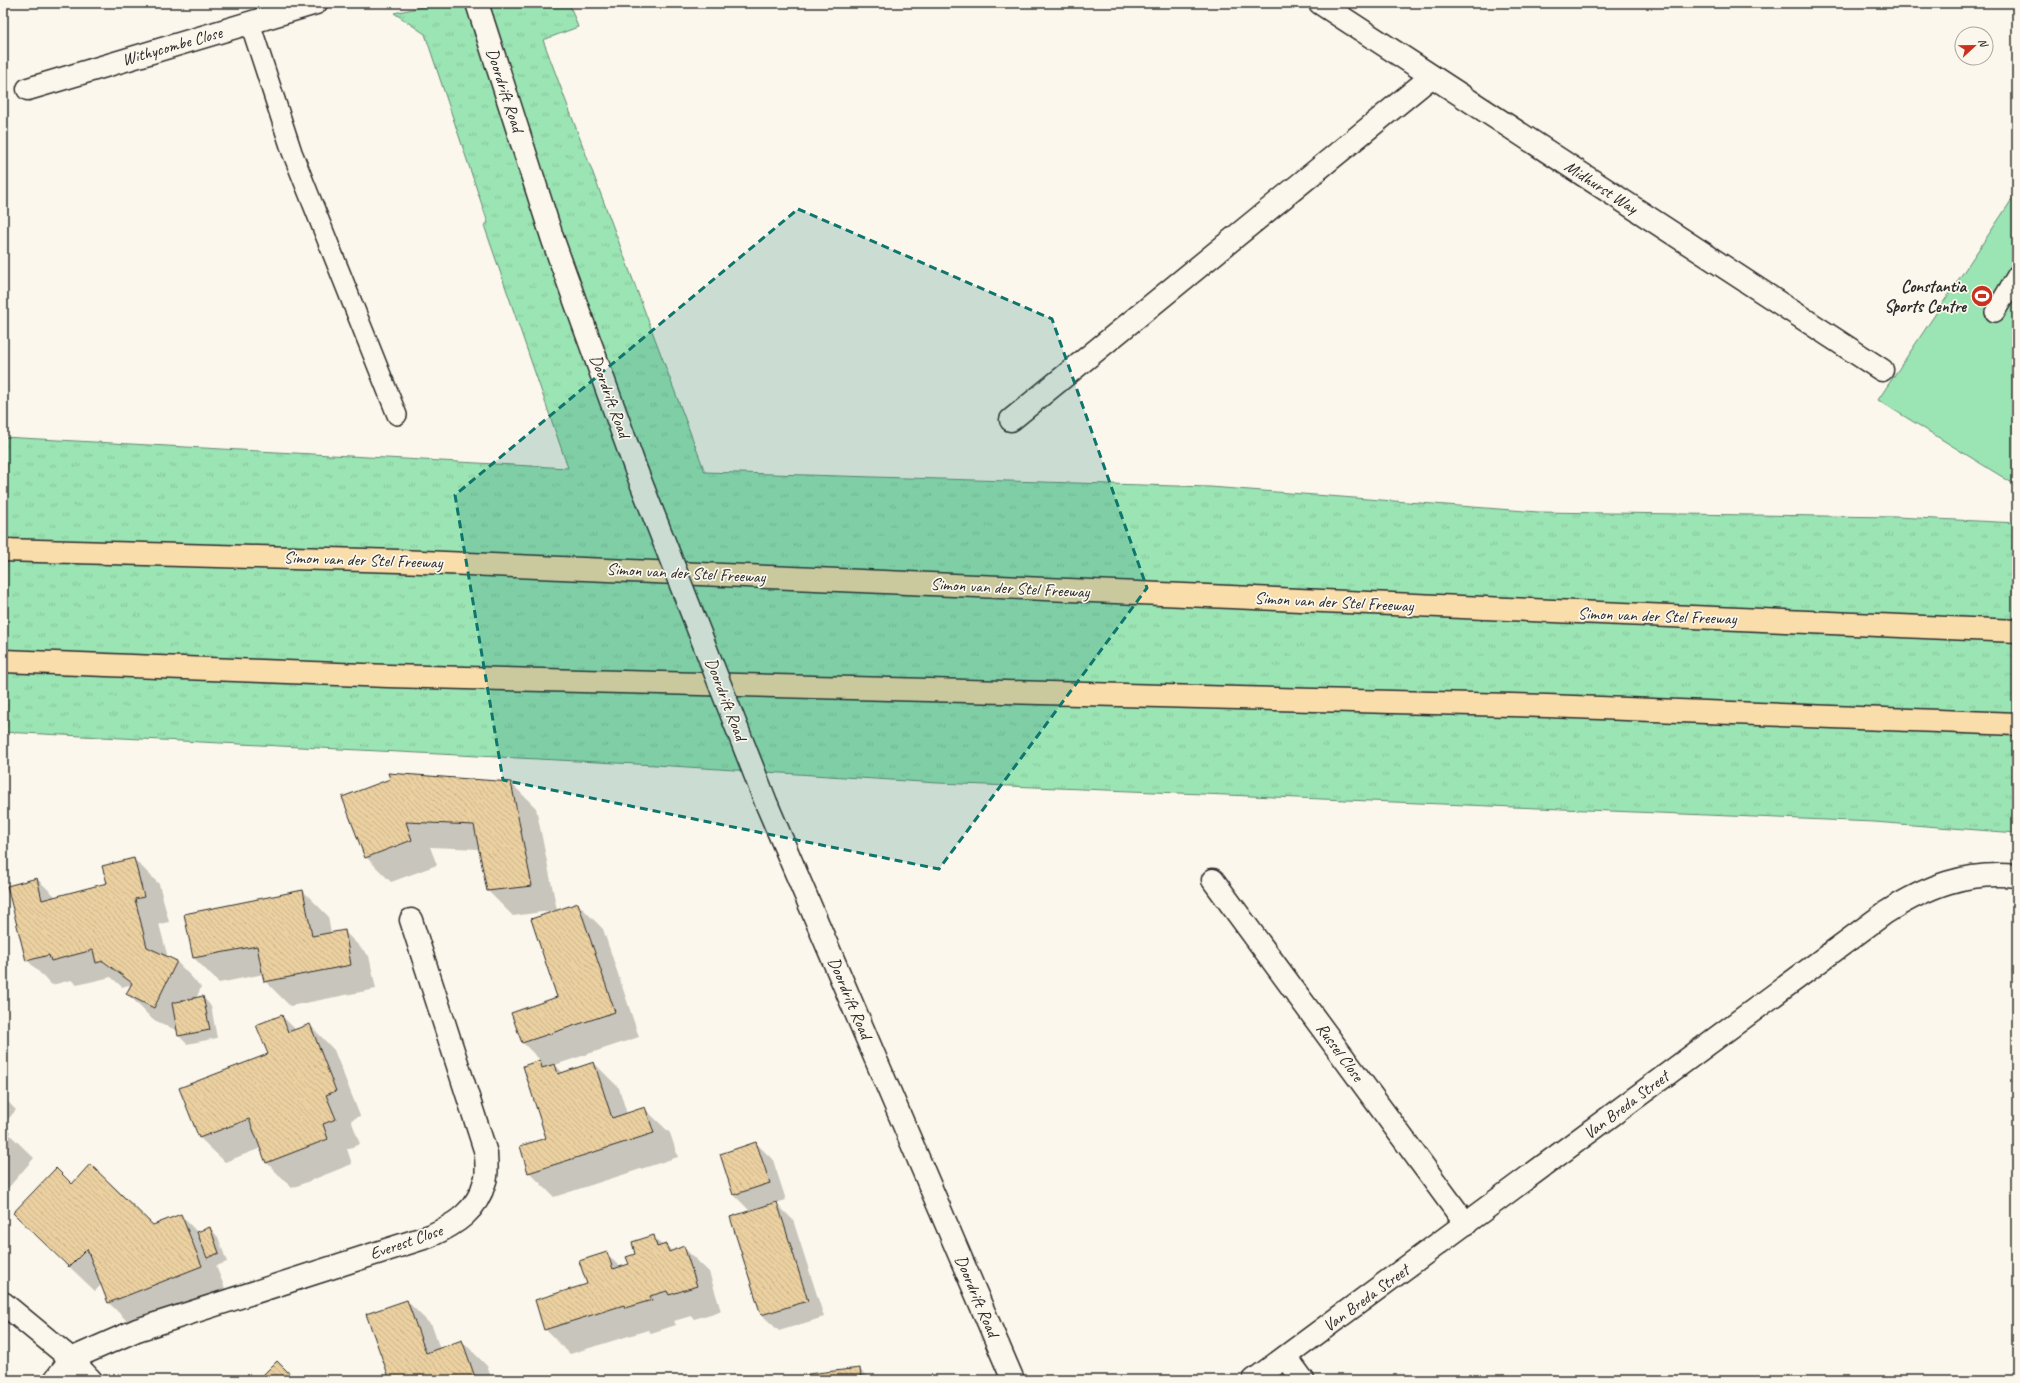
<svg xmlns="http://www.w3.org/2000/svg" width="2020" height="1383" viewBox="0 0 2020 1383" font-family="Caveat,sans-serif">
	<defs>
		<pattern id="grass-tufts" width="24" height="20" patternUnits="userSpaceOnUse"><rect width="24" height="20" fill="#9be4b4"/><path d="M3 7l-1-3M5 7V3M7 7l1-3M15 17l-1-3M17 17v-4M19 17l1-3" fill="none" stroke="#86c49b"/></pattern>
		<pattern id="building-back-hatch" width="6" height="6" patternUnits="userSpaceOnUse"><rect width="6" height="6" fill="#ebd0a0"/><path d="M-1 5l2 2M0 0l6 6M5-1l2 2" fill="none" stroke="#cab38a"/></pattern>
	</defs>
	<rect width="100%" height="100%" fill="#fbf7ec"/>
	<filter id="ink" filterUnits="userSpaceOnUse"><feTurbulence type="fractalNoise" baseFrequency=".025" numOctaves="2"/><feDisplacementMap in="SourceGraphic" scale="8" xChannelSelector="R" yChannelSelector="G"/><feConvolveMatrix kernelMatrix="1 2 1 2 8 2 1 2 1" color-interpolation-filters="sRGB"/></filter>
	<g filter="url(#ink)">
		<polygon fill="url(#grass-tufts)" stroke="#638870" points="441,3 569,3 578,27 543,40 705,472 1210,487 1538,512 1896,517 2017,523 2017,833 1874,822 938,783 656,765 3,732 3,437 568,468 484,225 488,223 425,34 394,13"/>
		<polygon fill="#9be4b4" stroke="#638870" points="2017,192 2017,486 1878,400"/>
		<g fill="#0003">
			<polygon points="511,783 536,808 557,910 513,916 488,891 480,849 430,847 437,865 391,882 366,857 343,797"/>
			<polygon points="134,859 159,884 169,922 159,924 168,958 177,962 201,987 196,999 203,997 211,1006 217,1038 187,1044 179,1036 178,1031 152,1019 128,994 131,987 129,985 122,987 111,977 77,985 71,980 52,985 27,960 37,879 56,897 108,884"/>
			<polygon points="303,891 328,916 331,934 344,931 369,956 376,989 290,1006 265,981 264,974 219,983 194,958"/>
			<polygon points="578,904 603,929 639,1037 555,1065 563,1073 594,1063 619,1088 627,1114 645,1109 670,1133 678,1157 554,1197 529,1172 548,1139 524,1067 541,1061 523,1043 513,1013 559,998"/>
			<polygon points="282,1016 296,1030 310,1025 334,1050 360,1116 351,1120 360,1144 347,1149 352,1164 292,1188 267,1163 261,1148 225,1162 200,1138 269,1054"/>
			<polygon points="3,1097 16,1110 3,1125"/>
			<polygon points="3,1128 34,1158 3,1194"/>
			<polygon points="756,1143 773,1160 786,1200 776,1203 793,1220 824,1317 779,1331 762,1315 751,1212 734,1195"/>
			<polygon points="72,1185 153,1226 181,1215 198,1233 210,1228 218,1237 227,1262 216,1266 226,1291 134,1328 109,1303 102,1284 95,1291 39,1238"/>
			<polygon points="653,1236 663,1246 666,1245 672,1251 684,1248 709,1272 721,1311 694,1319 691,1316 674,1321 676,1325 651,1333 648,1330 570,1354 545,1329 588,1284 607,1254 621,1268 630,1265"/>
			<polygon points="407,1301 432,1326 440,1349 462,1341 487,1366 492,1380 391,1380"/>
			<polygon points="859,1369 871,1380 810,1380"/>
		</g>
		<g fill="url(#building-back-hatch)" stroke="#2b2b2b">
			<polygon points="388,773 511,782 532,886 487,891 474,825 406,822 412,840 365,858 342,797 390,779"/>
			<polygon points="134,858 144,897 135,899 147,947 177,961 154,1008 126,994 132,983 103,961 96,963 93,950 51,961 49,955 26,961 7,886 37,878 42,900 107,883 102,866"/>
			<polygon points="303,890 312,936 345,930 351,965 264,982 257,946 193,958 184,914"/>
			<polygon points="578,903 615,1012 522,1043 511,1013 557,997 531,919"/>
			<polygon points="203,996 210,1030 178,1036 172,1003"/>
			<polygon points="282,1015 288,1032 310,1024 336,1091 326,1095 336,1119 323,1124 328,1139 266,1163 249,1119 199,1138 179,1088 268,1054 256,1025"/>
			<polygon points="540,1060 542,1068 555,1064 558,1074 594,1062 612,1118 645,1107 654,1133 528,1173 520,1146 546,1138 523,1066"/>
			<polygon points="3,1127 10,1132 3,1140"/>
			<polygon points="756,1142 770,1183 733,1195 720,1154"/>
			<polygon points="90,1164 153,1225 181,1214 202,1266 108,1303 87,1249 69,1267 13,1213 56,1168 72,1184"/>
			<polygon points="777,1202 808,1301 761,1315 730,1217"/>
			<polygon points="210,1227 219,1253 207,1258 197,1232"/>
			<polygon points="654,1235 657,1247 666,1244 669,1252 684,1246 697,1286 669,1295 667,1291 650,1296 652,1300 625,1308 624,1305 544,1330 535,1300 587,1284 579,1261 607,1252 613,1269 629,1264 626,1257 635,1254 632,1242"/>
			<polygon points="407,1300 426,1353 462,1340 476,1380 390,1380 366,1314"/>
			<polygon points="277,1361 296,1380 258,1380"/>
			<polygon points="860,1368 861,1380 809,1380 808,1374"/>
		</g>
		<g fill="none" stroke-linecap="round" stroke-linejoin="round">
			<g stroke="#2b2b2b" stroke-width="22">
				<g id="service">
					<polyline points="250,23 292,152 397,415"/>
					<polyline points="1995,312 2017,275"/>
				</g>
			</g>
			<g stroke="#2b2b2b" stroke-width="25">
				<g id="minor">
					<polyline points="1320,3 1882,370"/>
					<polyline points="28,89 316,3"/>
					<polyline points="1011,420 1431,77"/>
					<polyline points="1213,880 1466,1224"/>
					<polyline points="3,1303 71,1359 91,1380"/>
					<polyline points="1286,1357 1303,1380"/>
					<path d="M55,1380L71,1359L137,1330L430,1236C456,1224 477,1211 485,1181C488,1173 486,1162 486,1153L411,920"/>
					<path d="M1254,1380L1885,913C1928,886 1966,871 2017,876"/>
				</g>
			</g>
			<g stroke="#2b2b2b" stroke-width="25">
				<g id="tertiary">
					<polyline points="477,3 553,240 636,470"/>
					<polyline points="767,805 1013,1380"/>
				</g>
			</g>
			<g stroke="#2b2b2b" stroke-width="25">
				<g id="motorway">
					<polyline points="3,550 399,561 2017,631"/>
					<polyline points="3,661 388,676 1547,706 2017,724"/>
				</g>
			</g>
			<use href="#service" stroke="#fbf7ec" stroke-width="19"/>
			<use href="#minor" stroke="#fbf7ec" stroke-width="22"/>
			<use href="#tertiary" stroke="#fbf7ec" stroke-width="22"/>
			<use href="#motorway" stroke="#f9deab" stroke-width="22"/>
			<g stroke="#2b2b2b" stroke-width="25" stroke-linecap="butt">
				<polyline id="tertiary-bridge" points="636,470 767,805"/>
			</g>
			<use href="#tertiary-bridge" stroke="#fbf7ec" stroke-width="22"/>
		</g>
	</g>
	<path fill="#0f766e" fill-opacity="0.2" stroke="#0f766e" stroke-width="3" stroke-dasharray="8 5" stroke-linejoin="round" d="M798,209L1052,319L1147,588L939,869L503,780L455,495Z"/>
	<defs>
		<g id="stadium-disc" transform="scale(1.15)"><circle r="9.5" fill="#c8321e" stroke="#fbf7ec"/><path d="M0-5a6.5 5 0 1 0 0 10a6.5 5 0 1 0 0-10ZM-3.5-1.8h7v3.6h-7Z" fill="#fff"/></g>
	</defs>
	<g fill-rule="evenodd">
		<use href="#stadium-disc" x="1982" y="296"/>
	</g>
	<g text-anchor="middle" dominant-baseline="central" stroke-width="3.5" stroke-linejoin="round" paint-order="stroke">
		<g font-size="17" fill="#2b2b2b" stroke="#fbf7ec">
			<text transform="translate(172 46) rotate(-16)">Withycombe Close</text>
			<text transform="translate(505 90) rotate(72)">Doordrift Road</text>
			<text transform="translate(1601 187) rotate(33)">Midhurst Way</text>
			<text transform="translate(610 396) rotate(70)">Doordrift Road</text>
			<text transform="translate(363 560) rotate(2)">Simon van der Stel Freeway</text>
			<text transform="translate(686 573) rotate(3)">Simon van der Stel Freeway</text>
			<text transform="translate(1010 588) rotate(3)">Simon van der Stel Freeway</text>
			<text transform="translate(1334 602) rotate(3)">Simon van der Stel Freeway</text>
			<text transform="translate(1657 616) rotate(2)">Simon van der Stel Freeway</text>
			<text transform="translate(726 699) rotate(69)">Doordrift Road</text>
			<text transform="translate(850 998) rotate(67)">Doordrift Road</text>
			<text transform="translate(1340 1052) rotate(54)">Russel Close</text>
			<text transform="translate(1626 1105) rotate(-37)">Van Breda Street</text>
			<text transform="translate(406 1242) rotate(-19)">Everest Close</text>
			<text transform="translate(977 1296) rotate(67)">Doordrift Road</text>
			<text transform="translate(1366 1298) rotate(-36)">Van Breda Street</text>
		</g>
		<g font-size="17" font-weight="bold" fill="#2b2b2b" stroke="#fbf7ec" text-anchor="end">
			<text x="1966" y="286">Constantia<tspan x="1966" dy="20">Sports Centre</tspan></text>
		</g>
	</g>
	<rect width="2020" height="1383" fill="none" stroke="#fbf7ec" stroke-width="16"/>
	<rect x="8" y="8" width="2004" height="1367" fill="none" stroke="#2b2b2b" stroke-width="1.5" filter="url(#ink)"/>
	<g transform="translate(1974 46) rotate(68)"><circle r="19" fill="#fbf7ec" stroke="#a8a59f"/>
	<path d="M0-3L7 15L0 10L-7 15Z" fill="#c8321e"/>
	<text y="-6" font-size="11" font-weight="bold" text-anchor="middle" fill="#2b2b2b">N</text>
	</g>
</svg>
